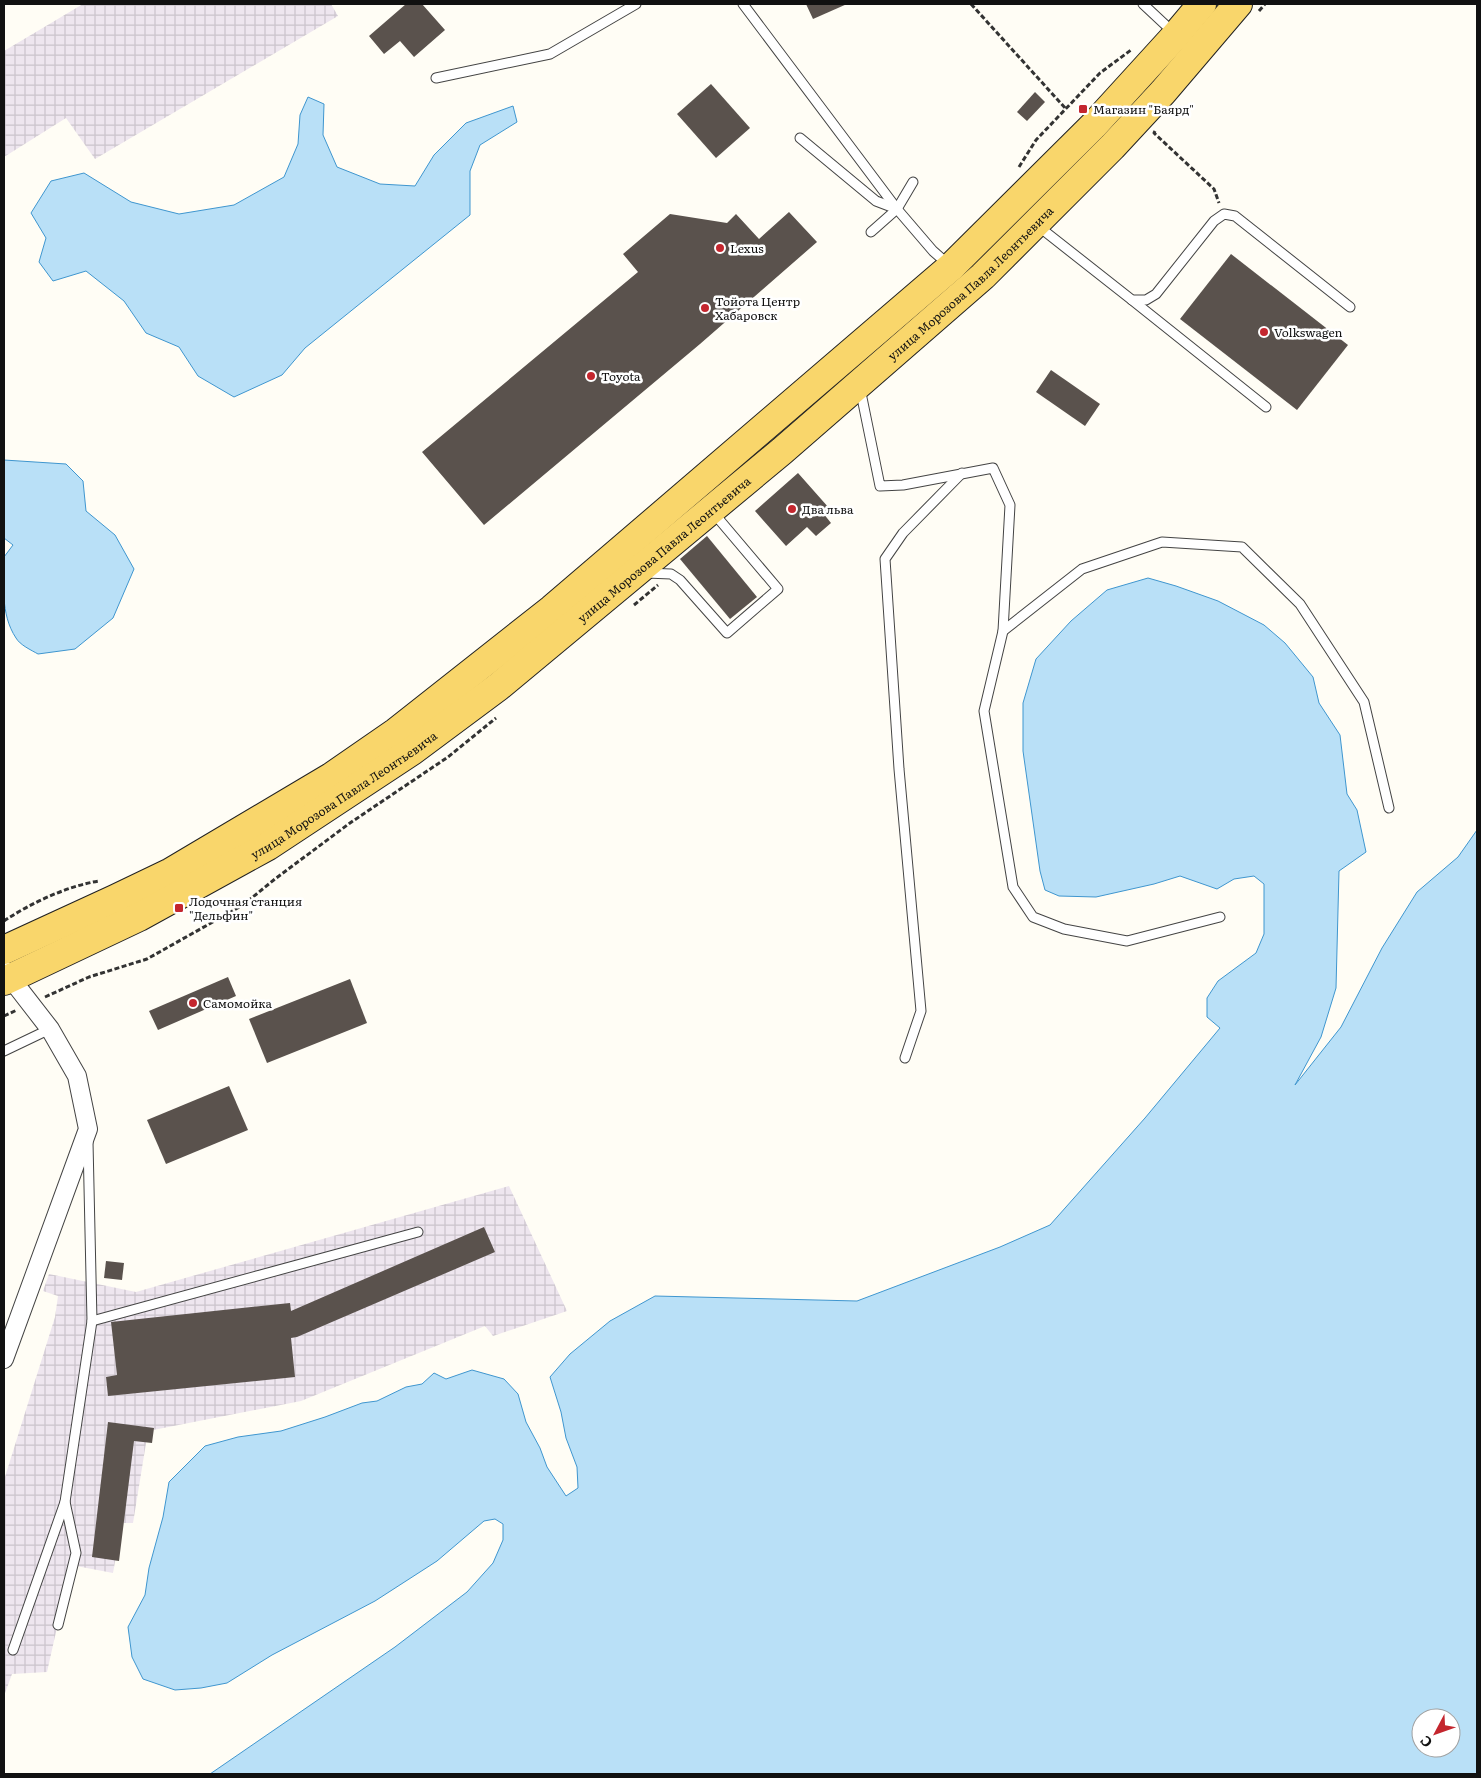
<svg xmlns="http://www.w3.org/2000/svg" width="1481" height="1778" viewBox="0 0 1481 1778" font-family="Literata,serif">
	<defs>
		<pattern id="industrial-grid" width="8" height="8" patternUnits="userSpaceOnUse" patternTransform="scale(1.25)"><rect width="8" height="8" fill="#eee6ef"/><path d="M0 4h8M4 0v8" fill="none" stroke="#cbc4cc"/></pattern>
	</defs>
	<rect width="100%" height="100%" fill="#fffdf5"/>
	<g fill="url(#industrial-grid)">
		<polygon points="83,4 331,4 338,16 95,159 66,118 4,157 4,51"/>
		<polygon points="509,1186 567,1311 493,1336 485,1326 301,1401 148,1431 133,1523 122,1523 113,1573 71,1565 47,1672 12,1674 4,1696 4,1480 55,1317 58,1296 43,1291 49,1274 136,1292"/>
	</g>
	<g fill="#b9e0f7" stroke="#3f96cf" fill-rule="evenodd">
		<polygon points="308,97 324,104 323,135 337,167 380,184 415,186 434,155 466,123 513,106 517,122 480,145 470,171 470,215 305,348 282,375 234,397 198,376 179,347 146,333 124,301 86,271 53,281 39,262 46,238 31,213 51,181 84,173 131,202 179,214 234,205 284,177 298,144 300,115"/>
		<path d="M4,460L66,464L83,481L86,511L115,535L134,569L113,618L75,649L38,654C31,650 20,645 16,638C0,614 4,583 4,557L13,545L4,538Z"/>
		<path d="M1148,578L1176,586L1218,601L1264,625L1285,643L1313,677L1319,703L1340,735L1347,794L1357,810L1366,852L1339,871L1336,988L1321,1037L1295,1085L1341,1027L1382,948L1417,892L1458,857L1477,830V1774H210L395,1647L467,1592L493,1563L503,1540V1524L495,1519L484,1521L437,1561L375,1601L272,1655L227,1683L201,1688L175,1690L143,1679L132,1657L128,1627L145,1595L149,1568L163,1517L169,1482L205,1446L238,1437L281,1431L325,1417L362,1403L377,1401L406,1387L422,1384L434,1373L446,1379L472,1370L504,1379L518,1394L526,1422L540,1448L547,1467L566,1496L578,1488L577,1467L566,1438L561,1412L550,1377L570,1354L610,1321L655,1296L857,1301L1000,1247L1050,1225L1145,1118L1220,1028L1207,1017V998L1218,981L1256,953L1264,934V884L1254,876L1234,879L1217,889L1180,876L1154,884L1096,897L1059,896L1045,890L1040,871L1023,751V703L1036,659L1071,621L1107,590ZM1421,1718H1451V1748H1421Z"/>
	</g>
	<g fill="#5a524d">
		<polygon points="406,4 422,4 445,30 414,57 400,41 384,54 369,36"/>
		<polygon points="806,4 847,4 813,19"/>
		<polygon points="711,84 750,128 716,158 677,114"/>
		<polygon points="1035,92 1045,102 1027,121 1017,112"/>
		<polygon points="789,212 817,242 700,344 484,525 422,452 638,272 623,254 670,214 727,223 736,214 759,239"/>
		<polygon points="1231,254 1348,345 1297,410 1180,319"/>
		<polygon points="1051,370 1100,404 1085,426 1036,392"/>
		<polygon points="798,473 829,508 823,513 831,523 816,536 807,527 786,546 755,511"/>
		<polygon points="707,536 757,597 730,619 680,559"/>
		<polygon points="228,977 236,996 158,1030 149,1011"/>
		<polygon points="350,979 367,1023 267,1063 249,1019"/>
		<polygon points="229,1086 248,1130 166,1164 147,1120"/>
		<polygon points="484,1227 495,1252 297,1337 291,1338 295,1377 108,1396 106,1377 117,1375 111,1322 290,1303 291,1311"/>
		<polygon points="106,1261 124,1263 122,1280 104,1278"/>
		<polygon points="108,1422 154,1428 152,1443 134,1441 119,1561 92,1557"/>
	</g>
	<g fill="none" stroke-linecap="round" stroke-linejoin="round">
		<g stroke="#444" stroke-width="11">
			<g id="lane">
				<polyline points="743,4 897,209 933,251 949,265"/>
				<polyline points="1143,4 1174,33"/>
				<polyline points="436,78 550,54 636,4"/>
				<polyline points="800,138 876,201 897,209"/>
				<polyline points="1038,226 1132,300 1146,300 1156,294 1214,221 1224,214 1235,216 1350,307"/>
				<polyline points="871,232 897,209 913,182"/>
				<polyline points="1132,300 1266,407"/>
				<polyline points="860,388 880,486 903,485 993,468 1010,505 1003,631 984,711 1013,887 1033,917 1064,929 1127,941 1220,917"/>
				<polyline points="646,573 671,574 680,580 727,633 778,589 717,517 719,511"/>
				<polyline points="1003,631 1082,569 1162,542 1242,547 1300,604 1364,702 1389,808"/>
				<polyline points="4,1051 50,1029"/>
				<polyline points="905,1058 921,1011 899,769 885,559 903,533 962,473"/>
				<polyline points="88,1142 92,1321 418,1232"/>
				<polyline points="58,1625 76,1553 65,1502"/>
				<polyline points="13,1650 65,1502 92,1321"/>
			</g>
		</g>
		<g stroke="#444" stroke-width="20">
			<polyline id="street" points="4,1359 88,1129 77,1076 50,1029 5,971"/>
		</g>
		<g stroke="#222" stroke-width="30">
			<g id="primary">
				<polyline points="4,950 115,899 171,872 331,777 396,732 552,609 951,267 1094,125 1176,35 1202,4"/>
				<path id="s1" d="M4,981L139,917L268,846L412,751L498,687L782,451L983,276L1112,147L1163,92L1238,4"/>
			</g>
		</g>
		<g stroke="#333" stroke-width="3" stroke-dasharray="5 2.5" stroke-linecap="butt">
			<polyline points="971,4 1066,109"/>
			<polyline points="1259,11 1265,4"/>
			<polyline points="1155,131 1154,133 1214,189 1219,203"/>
			<polyline points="1019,167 1036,140 1100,73 1131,50"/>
			<polyline points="634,605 658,585"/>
			<path d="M4,921C31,903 67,886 99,881"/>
			<polyline points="45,997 89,977 147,959 243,905 275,879 350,823 448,757 496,718"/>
			<polyline points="4,1016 17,1010"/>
		</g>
		<use href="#lane" stroke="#fff" stroke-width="9"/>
		<use href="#street" stroke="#fff" stroke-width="18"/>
		<use href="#primary" stroke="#f9d66b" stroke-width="28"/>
	</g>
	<g fill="#c4262e" stroke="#fff" stroke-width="2">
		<rect x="1078" y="104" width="10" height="10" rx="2.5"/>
		<circle cx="720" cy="248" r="5"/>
		<circle cx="705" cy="308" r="5"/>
		<circle cx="1264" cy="332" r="5"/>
		<circle cx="591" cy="376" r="5"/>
		<circle cx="792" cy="509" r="5"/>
		<rect x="174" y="903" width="10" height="10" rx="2.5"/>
		<circle cx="193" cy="1003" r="5"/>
	</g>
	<g text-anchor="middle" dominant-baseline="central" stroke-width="5" stroke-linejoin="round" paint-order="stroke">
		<g font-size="12" fill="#111" stroke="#fff" text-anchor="start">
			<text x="1093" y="109">Магазин "Баярд"</text>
			<text x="730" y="248">Lexus</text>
			<text x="715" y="301">Тойота Центр<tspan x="715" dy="14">Хабаровск</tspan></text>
			<text x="1274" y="332">Volkswagen</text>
			<text x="601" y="376">Toyota</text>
			<text x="802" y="509">Два льва</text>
			<text x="189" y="901">Лодочная станция<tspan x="189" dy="14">"Дельфин"</tspan></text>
			<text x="203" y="1003">Самомойка</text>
		</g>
		<g font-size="12" fill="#111" stroke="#fff">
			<text stroke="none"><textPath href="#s1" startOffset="1198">улица Морозова Павла Леонтьевича</textPath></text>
			<text stroke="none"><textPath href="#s1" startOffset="792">улица Морозова Павла Леонтьевича</textPath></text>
			<text stroke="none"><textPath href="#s1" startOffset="388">улица Морозова Павла Леонтьевича</textPath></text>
		</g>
	</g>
	<rect width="1481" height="1778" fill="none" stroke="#111111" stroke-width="10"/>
	<g transform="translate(1436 1733) rotate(229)"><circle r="24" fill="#ffffff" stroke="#a0a0a0"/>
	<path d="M0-4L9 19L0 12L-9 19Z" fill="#c4262e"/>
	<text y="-8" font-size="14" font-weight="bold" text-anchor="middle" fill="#111111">С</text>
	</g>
</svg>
